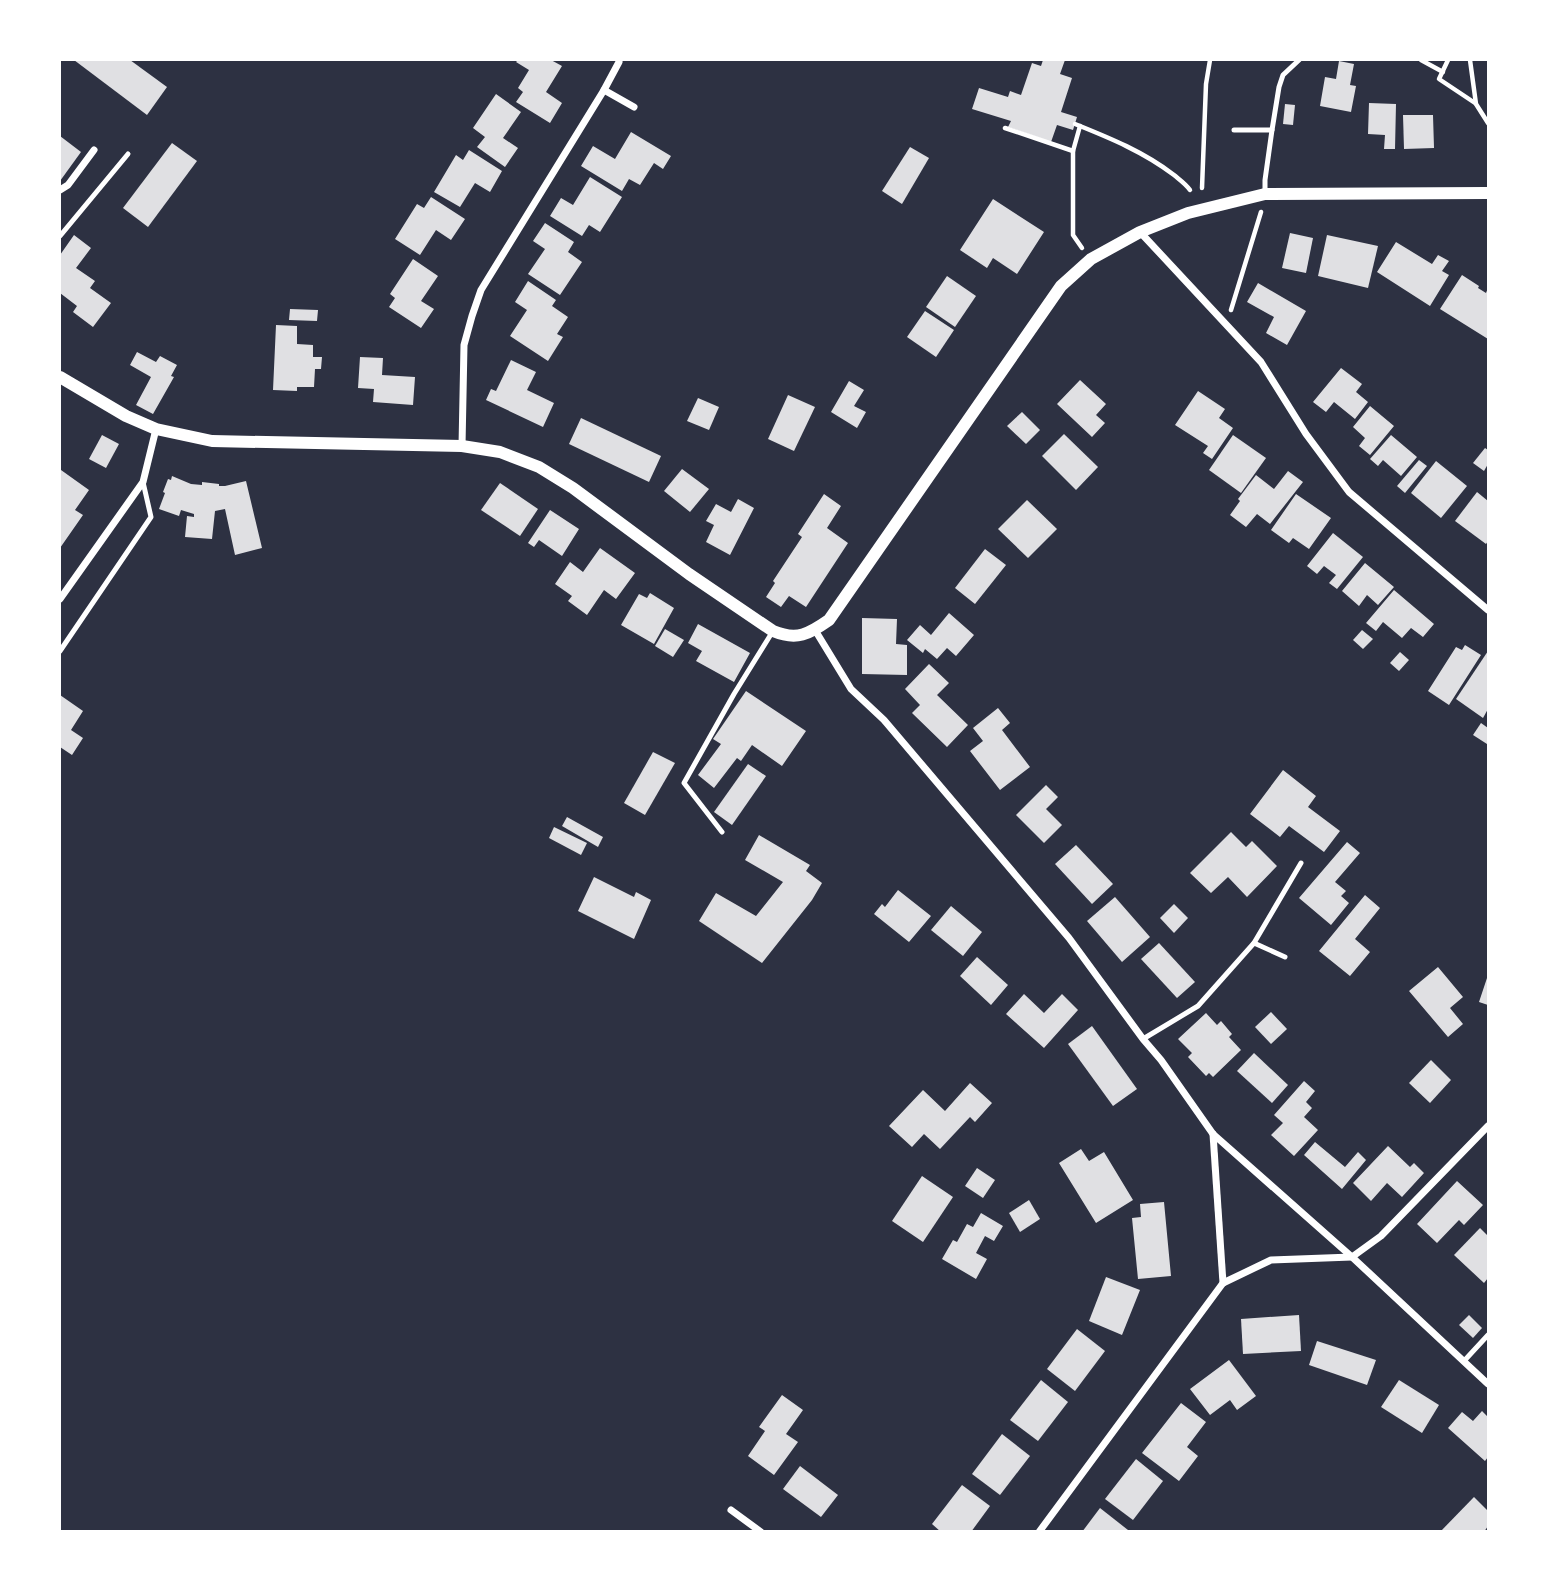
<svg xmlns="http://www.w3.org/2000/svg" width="1548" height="1591" viewBox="0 0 1548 1591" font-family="Cabin,sans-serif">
	<rect width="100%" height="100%" fill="#2d3142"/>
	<g fill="#e0e0e3">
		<polygon points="74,60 130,60 167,87 147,115"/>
		<polygon points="518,60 551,60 562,66 546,92 562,103 550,123 516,102 523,92 518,88 529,70 516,62"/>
		<polygon points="1043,60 1065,60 1060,74 1072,78 1061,112 1077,117 1073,130 1057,125 1051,142 1008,127 1011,121 972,109 979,88 1008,97 1010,91 1021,95 1032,63 1041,66"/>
		<polygon points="1339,61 1354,64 1350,85 1356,86 1351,112 1320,106 1325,77 1336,79"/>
		<polygon points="496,94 521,112 503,138 518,148 505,167 477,147 485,137 473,128"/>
		<polygon points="1369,103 1396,104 1395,149 1384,149 1385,135 1368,134"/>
		<polygon points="1285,104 1295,105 1293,125 1283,124"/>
		<polygon points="1403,115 1433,115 1434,148 1404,149"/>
		<polygon points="631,132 671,156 663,169 654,163 640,185 629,179 622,191 581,166 593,146 615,159"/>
		<polygon points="60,136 81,152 60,181"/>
		<polygon points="172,143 197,161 148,227 123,208"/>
		<polygon points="910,147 929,158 902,204 882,191"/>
		<polygon points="469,150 502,171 490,192 475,183 460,207 434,192 456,155 463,160"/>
		<polygon points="590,177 622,197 600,232 589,225 582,236 550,216 561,198 573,205"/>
		<polygon points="431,197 465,219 451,240 436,230 420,255 395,239 417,204 424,208"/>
		<polygon points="993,199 1044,232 1017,274 993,258 987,268 960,250"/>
		<polygon points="545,223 574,242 568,252 582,262 560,295 528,274 545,249 533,241"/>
		<polygon points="1290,233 1313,238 1306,273 1282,268"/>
		<polygon points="74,235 91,248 76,268 95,281 90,288 111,303 93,327 73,312 77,306 60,293 60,255"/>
		<polygon points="1327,235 1378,246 1368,288 1318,276"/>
		<polygon points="1396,242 1432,264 1438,255 1449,261 1442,271 1449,275 1430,306 1377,272"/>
		<polygon points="413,259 438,276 421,301 434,309 421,328 389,307 395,298 390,294"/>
		<polygon points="1462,275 1479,286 1478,288 1486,293 1488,288 1488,339 1440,309"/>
		<polygon points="947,276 976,296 955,327 926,307"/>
		<polygon points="528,281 556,300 552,306 568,317 557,334 563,337 548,361 510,336 527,310 515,302"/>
		<polygon points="1258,283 1306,311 1287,345 1266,333 1274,317 1247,302"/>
		<polygon points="290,309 318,310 317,321 289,320"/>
		<polygon points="925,311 954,330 936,357 907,337"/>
		<polygon points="276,325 297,326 297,344 313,345 313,357 322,357 321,369 315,369 314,387 297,387 297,391 273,390"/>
		<polygon points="137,352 156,362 160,356 177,365 171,376 174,377 153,414 136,405 151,377 130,365"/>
		<polygon points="360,357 383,358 382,375 415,377 413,405 373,402 374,389 358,388"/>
		<polygon points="511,360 536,372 527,390 554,403 543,427 486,400 491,389 496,391"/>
		<polygon points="1341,368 1362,384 1356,392 1368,402 1355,419 1334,402 1326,412 1313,402"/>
		<polygon points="1080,380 1106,404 1096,415 1105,423 1092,437 1057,404"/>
		<polygon points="849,381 864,390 854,406 866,412 857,428 831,412"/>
		<polygon points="1198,391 1225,409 1219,418 1233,428 1212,459 1203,453 1208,446 1175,425"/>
		<polygon points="788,395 815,407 794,451 768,439"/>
		<polygon points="698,398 719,407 709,430 687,421"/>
		<polygon points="1370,406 1394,426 1370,455 1359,446 1365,438 1353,427"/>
		<polygon points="1022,412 1040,430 1026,444 1007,426"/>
		<polygon points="581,418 661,456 649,482 569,444"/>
		<polygon points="1064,434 1098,467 1076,490 1042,456"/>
		<polygon points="102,435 119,444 106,468 89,459"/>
		<polygon points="1233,435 1266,458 1241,493 1209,470"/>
		<polygon points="1391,435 1417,457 1401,476 1383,460 1378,466 1370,459"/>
		<polygon points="1485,448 1488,450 1488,464 1484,471 1473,463"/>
		<polygon points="1419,460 1427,466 1405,493 1397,486"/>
		<polygon points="1436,461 1467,486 1441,518 1411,493"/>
		<polygon points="682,469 709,489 690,512 664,491"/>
		<polygon points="61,470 89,490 75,510 83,515 60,548 60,473"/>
		<polygon points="1288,471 1303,482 1270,524 1257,514 1246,527 1230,515 1240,501 1238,499 1256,475 1274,489"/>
		<polygon points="172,476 191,484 202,485 202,482 219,484 219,486 225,486 246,481 262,548 235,555 225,509 215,511 212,539 185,537 187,516 194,517 194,514 181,510 179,516 159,509 165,493 163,492 168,479 171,480"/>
		<polygon points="500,483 538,509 520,536 481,510"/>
		<polygon points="1477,492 1488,501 1488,541 1486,544 1455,521"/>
		<polygon points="824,494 841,506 827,528 848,543 806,607 789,596 781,607 766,597 775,583 773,581 802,537 798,534"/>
		<polygon points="1296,494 1331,518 1309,549 1293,538 1289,543 1271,530"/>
		<polygon points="738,499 754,508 730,555 706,542 714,525 706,521 716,504 731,512"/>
		<polygon points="1027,500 1057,529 1028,558 998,529"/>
		<polygon points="550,510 579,529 562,556 539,540 534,547 528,543"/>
		<polygon points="1333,533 1363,557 1337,589 1329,583 1336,575 1324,566 1317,574 1307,566"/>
		<polygon points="600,548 635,573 616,599 604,590 587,615 568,601 572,596 555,584 570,562 583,572"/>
		<polygon points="985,549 1006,565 975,604 955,588"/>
		<polygon points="1365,563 1394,587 1378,605 1367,595 1359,606 1342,591"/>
		<polygon points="1394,590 1434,624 1423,637 1411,628 1402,638 1383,622 1376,631 1366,623"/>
		<polygon points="650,593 674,608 654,644 621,625 639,594 647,598"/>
		<polygon points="949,613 974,635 956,656 947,648 937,659 925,649 923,653 907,640 920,625 931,635"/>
		<polygon points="862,618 897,619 896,644 907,645 907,675 862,674"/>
		<polygon points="698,624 750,653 734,682 696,661 702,651 688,643"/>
		<polygon points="665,629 684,640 673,657 655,646"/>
		<polygon points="1362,630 1373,639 1363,649 1353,640"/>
		<polygon points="1465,645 1481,655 1449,705 1428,691 1456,647 1462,650"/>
		<polygon points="1488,651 1488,709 1483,718 1456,699"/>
		<polygon points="1400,652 1409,660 1399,671 1390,663"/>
		<polygon points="929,664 949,683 937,695 968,725 947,747 912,713 920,705 905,689"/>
		<polygon points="746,691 806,731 782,766 752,745 741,761 737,758 714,788 698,775 721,744 713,739"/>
		<polygon points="60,695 83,711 71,730 83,738 72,755 60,747"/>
		<polygon points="998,708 1010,723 1002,730 1030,767 1000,790 970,751 983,741 973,728"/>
		<polygon points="1481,723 1488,728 1487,744 1473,735"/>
		<polygon points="653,752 675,763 645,815 624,803"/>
		<polygon points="748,764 766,776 732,825 714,812"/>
		<polygon points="1283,770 1316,796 1308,807 1340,831 1324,852 1289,826 1280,837 1250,814"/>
		<polygon points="1046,785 1058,797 1046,809 1062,825 1044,843 1016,815"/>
		<polygon points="567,817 603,837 598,847 562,826"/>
		<polygon points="554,827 587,843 581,855 549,838"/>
		<polygon points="1231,832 1246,847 1252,841 1277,866 1247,897 1228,877 1211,893 1190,873"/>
		<polygon points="759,835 810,865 806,871 822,883 812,900 762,963 699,921 716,893 756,916 783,882 745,860"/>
		<polygon points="1347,842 1360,853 1335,882 1346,891 1341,896 1349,903 1331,925 1299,898"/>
		<polygon points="1076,845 1113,884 1092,904 1055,864"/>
		<polygon points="594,877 634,897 636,892 651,900 634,939 578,911"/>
		<polygon points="898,890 931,916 909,942 874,914 882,904 885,907"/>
		<polygon points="1365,895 1380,908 1355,939 1370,952 1350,976 1319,951"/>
		<polygon points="1115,897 1150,937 1122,962 1087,921"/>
		<polygon points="1174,904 1188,918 1174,933 1160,918"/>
		<polygon points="951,906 982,932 963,956 931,930"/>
		<polygon points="1159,943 1195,982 1177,998 1141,959"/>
		<polygon points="977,957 1008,985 991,1005 960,976"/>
		<polygon points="1438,967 1463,997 1450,1008 1463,1024 1448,1037 1409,991"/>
		<polygon points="1488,975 1488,1005 1479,1002"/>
		<polygon points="1024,994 1044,1013 1062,994 1078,1010 1044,1048 1006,1014"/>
		<polygon points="1271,1012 1287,1029 1271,1044 1255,1027"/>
		<polygon points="1206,1013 1217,1025 1221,1021 1232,1034 1229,1037 1241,1050 1213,1077 1209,1073 1206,1076 1188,1057 1192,1053 1178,1039"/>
		<polygon points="1092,1026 1137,1089 1113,1106 1068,1044"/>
		<polygon points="1254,1053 1288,1085 1272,1103 1237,1071"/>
		<polygon points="1431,1060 1451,1080 1430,1103 1409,1083"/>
		<polygon points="1304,1081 1315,1091 1306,1102 1312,1108 1304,1117 1318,1130 1294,1156 1271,1135 1283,1123 1274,1115"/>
		<polygon points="970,1083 992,1103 975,1122 970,1117 940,1149 924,1134 912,1147 889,1126 923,1090 945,1111"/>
		<polygon points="1315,1142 1345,1167 1358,1152 1366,1160 1342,1189 1304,1155"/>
		<polygon points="1388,1146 1410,1167 1414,1163 1424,1173 1402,1197 1387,1183 1371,1201 1353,1183"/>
		<polygon points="1081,1149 1089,1161 1104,1152 1133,1200 1096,1223 1059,1163"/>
		<polygon points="977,1168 995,1180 983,1198 965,1186"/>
		<polygon points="922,1176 953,1197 923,1242 892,1221"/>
		<polygon points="1457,1181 1483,1205 1464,1225 1459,1220 1437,1243 1417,1224"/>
		<polygon points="1029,1200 1040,1219 1020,1232 1009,1213"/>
		<polygon points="1164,1202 1171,1276 1138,1279 1132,1218 1141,1217 1140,1204"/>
		<polygon points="981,1213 1003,1226 994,1241 985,1236 976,1253 987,1259 976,1279 942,1259 953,1240 957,1242 967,1224 973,1227"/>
		<polygon points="1480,1228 1488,1236 1488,1278 1484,1283 1454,1255"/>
		<polygon points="1106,1277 1140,1290 1122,1335 1089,1321"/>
		<polygon points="1299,1315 1301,1351 1243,1354 1241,1319"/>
		<polygon points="1469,1315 1482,1328 1473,1338 1459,1325"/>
		<polygon points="1077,1329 1105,1351 1075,1391 1047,1369"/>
		<polygon points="1317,1341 1376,1360 1367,1385 1309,1365"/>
		<polygon points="1229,1360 1256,1396 1237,1410 1230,1400 1210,1415 1190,1389"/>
		<polygon points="1041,1380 1068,1402 1038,1441 1010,1420"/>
		<polygon points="1399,1380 1439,1405 1422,1433 1381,1407"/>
		<polygon points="782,1395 803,1410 786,1434 798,1442 774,1475 748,1456 765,1431 759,1427"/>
		<polygon points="1181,1403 1206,1422 1187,1447 1198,1456 1179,1481 1142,1453"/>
		<polygon points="1482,1411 1488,1417 1488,1457 1485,1461 1448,1428 1462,1412 1473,1421"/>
		<polygon points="1002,1434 1030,1456 1000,1495 972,1474"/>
		<polygon points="1136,1459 1163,1481 1133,1520 1105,1499"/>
		<polygon points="800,1466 838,1495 821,1517 783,1489"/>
		<polygon points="962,1485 990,1506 971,1532 941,1532 932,1524"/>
		<polygon points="1474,1497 1488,1511 1488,1526 1484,1532 1440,1532"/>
		<polygon points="1100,1508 1128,1530 1126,1532 1082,1532"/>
	</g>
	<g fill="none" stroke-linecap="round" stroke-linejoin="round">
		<g stroke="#fff" stroke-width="4.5">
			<polyline points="1421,60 1443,72"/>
			<polyline points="1448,60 1439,79 1475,103"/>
			<polyline points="1470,60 1476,104 1488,123"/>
			<path d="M1075,124C1110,138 1144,152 1174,175C1180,180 1186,184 1190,190"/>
			<polyline points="1080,126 1073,151 1073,235 1082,248"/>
			<polyline points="1005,128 1073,151"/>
			<polyline points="1202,188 1206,84 1210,60"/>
			<polyline points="1231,310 1261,212"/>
		</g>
		<g stroke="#fff" stroke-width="5">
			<polyline points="1234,130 1272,130 1265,180 1265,194"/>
			<polyline points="1272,130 1279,87 1283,75 1299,60"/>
			<polyline points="60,236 128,154"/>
			<polyline points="60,651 151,517 143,482"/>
			<polyline points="722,832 684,783 734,694 773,631"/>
			<polyline points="1254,943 1285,957"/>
			<polyline points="1143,1039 1198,1006 1254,943 1301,863"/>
			<polyline points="1464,1361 1488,1335"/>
		</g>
		<g stroke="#fff" stroke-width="7">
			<polyline points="619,62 604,90 634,107"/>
			<polyline points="60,190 68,185 94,150"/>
			<polyline points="1140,232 1261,362 1306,434 1349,492 1488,610"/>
			<polyline points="462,446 464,345 472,316 481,290 604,90"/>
			<polyline points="60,599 143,482 156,429"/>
			<polyline points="815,630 851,689 884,720 1069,938 1143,1039 1161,1060 1213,1134 1352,1257 1488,1384"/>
			<polyline points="1213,1134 1223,1283"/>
			<polyline points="731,1510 761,1532"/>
			<polyline points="1039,1532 1223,1283 1271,1260 1352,1257 1381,1236 1488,1126"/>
		</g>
		<path stroke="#fff" stroke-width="12" d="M60,377L126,416L156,429L212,441L462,446L500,452L539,467L573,488L689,574L773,631C797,641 809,634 829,620L1061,286L1091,259L1140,232L1188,213L1265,194L1488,193"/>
	</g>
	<rect width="1548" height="1591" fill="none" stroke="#ffffff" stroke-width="122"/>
</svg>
